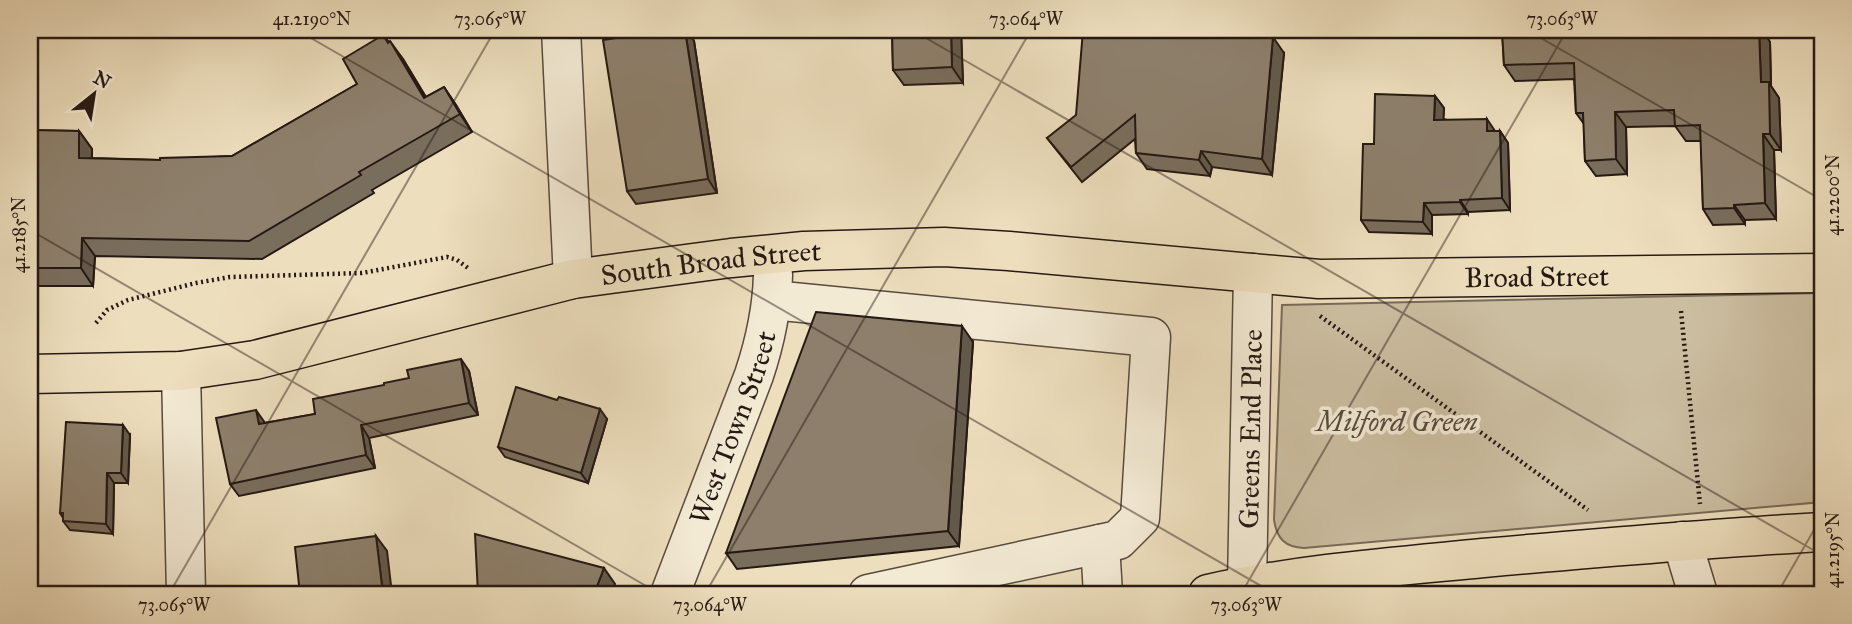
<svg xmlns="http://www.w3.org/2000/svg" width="1852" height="624" viewBox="0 0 1852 624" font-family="'IM FELL Great Primer',serif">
	<rect width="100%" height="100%" fill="#eddebd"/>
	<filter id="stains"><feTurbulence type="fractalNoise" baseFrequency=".00286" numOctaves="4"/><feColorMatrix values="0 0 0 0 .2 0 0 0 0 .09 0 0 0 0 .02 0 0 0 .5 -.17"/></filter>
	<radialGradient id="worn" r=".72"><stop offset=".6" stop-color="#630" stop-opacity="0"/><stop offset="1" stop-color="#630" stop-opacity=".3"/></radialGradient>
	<path fill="#cbbda0" stroke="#786b5a" stroke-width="2" d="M1822,293V502L1304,548C1285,547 1277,539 1274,520L1282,305Z"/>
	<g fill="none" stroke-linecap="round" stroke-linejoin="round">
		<g stroke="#574a3e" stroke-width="41">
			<g id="minor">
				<polyline points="561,30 573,279"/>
				<polyline points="772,300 1151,337 1140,518 1118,540 868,594"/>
				<polyline points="181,371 186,594"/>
				<polyline points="1682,541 1698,594"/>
				<polyline points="1100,544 1103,594"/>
				<path id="s1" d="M1247,585L1253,273"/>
				<path id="s2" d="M670,594L754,375C765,342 772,310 773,275"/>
			</g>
		</g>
		<g stroke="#251913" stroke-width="41">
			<g id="major">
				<path id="s3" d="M30,374L181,371L255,360L573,279L731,258L804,251L944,247L1009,251L1319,279L1822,273"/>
				<path d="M1208,594C1298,574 1391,567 1483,558C1596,548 1709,538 1822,532"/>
			</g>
		</g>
		<g stroke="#251913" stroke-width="4.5" stroke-dasharray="2 3.5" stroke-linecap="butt">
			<polyline points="1681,311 1700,504"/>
			<polyline points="1320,316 1588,510"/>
			<polyline points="96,323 107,310 128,300 196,283 230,277 362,273 447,257 457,260 468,268"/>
		</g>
		<use href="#minor" stroke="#f3ead4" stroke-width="38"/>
		<use href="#major" stroke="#eddebd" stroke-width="38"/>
	</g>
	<g fill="#796d5c" stroke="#251913" stroke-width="2">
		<polygon points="669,30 686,30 694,41 717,193 636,204 627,191"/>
		<polygon points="816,30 961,30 963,83 904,85 893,70 892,31 818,33"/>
		<polygon points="1502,30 1762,30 1770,42 1771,86 1779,98 1781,150 1774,150 1776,219 1745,220 1745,224 1713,225 1703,209 1701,141 1686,141 1675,126 1626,127 1627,174 1596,176 1585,161 1584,124 1576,113 1574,79 1515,81 1504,65"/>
		<polygon points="383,35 403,59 426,97 444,87 456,105 472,132 372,190 374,193 262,259 95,256 93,286 30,286 30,130 79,131 92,149 92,158 160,160 232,156 357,84"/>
		<polygon points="1284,53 1272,175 1212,167 1210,176 1147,169 1136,153 1135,139 1082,182 1047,138"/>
		<polygon points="1435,96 1444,108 1443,119 1495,131 1500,131 1508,143 1510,210 1468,212 1468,214 1432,215 1432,234 1369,232 1361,220 1374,144"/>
		<polygon points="973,342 959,546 737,569 726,553"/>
		<polygon points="469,371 478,415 369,438 375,468 239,496 230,484 265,423 315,414"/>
		<polygon points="557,400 607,419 588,483 505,457 498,447"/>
		<polygon points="130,435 128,483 114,483 113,534 70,530 63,521 63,518 60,513"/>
	</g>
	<g fill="#63594b" stroke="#251913" stroke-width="2">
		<polygon points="685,30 686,30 694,41 717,193 708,179"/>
		<polygon points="951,30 961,30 963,83 952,67"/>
		<polygon points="1759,30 1762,30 1770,42 1771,86 1779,98 1781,150 1770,134 1761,82"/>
		<polygon points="1273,37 1284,53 1272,175 1262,159"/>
		<polygon points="390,41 403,59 437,116 424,98"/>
		<polygon points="444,87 456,105 472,132 460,114"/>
		<polygon points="1435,96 1444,108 1443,132 1434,120"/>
		<polygon points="1615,112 1626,127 1627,174 1616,159"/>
		<polygon points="1487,119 1495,131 1487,131"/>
		<polygon points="79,131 92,149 91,176 79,158"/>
		<polygon points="1500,131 1508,143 1510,210 1502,198"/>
		<polygon points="1763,134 1774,150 1776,219 1765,203"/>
		<polygon points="1201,151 1212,167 1210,176 1199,160"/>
		<polygon points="1460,200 1468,212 1468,214 1460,202"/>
		<polygon points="1424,203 1432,215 1432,234 1423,222"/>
		<polygon points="1734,205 1745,220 1745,224 1734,208"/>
		<polygon points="82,238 95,256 93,286 81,268"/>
		<polygon points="962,326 973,342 959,546 948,531"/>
		<polygon points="461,359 469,371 478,415 469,403"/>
		<polygon points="600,409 607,419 588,483 581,473"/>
		<polygon points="256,410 265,423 268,437 259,424"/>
		<polygon points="123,425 130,435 128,483 121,473"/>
		<polygon points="361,425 369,438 375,468 366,455"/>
		<polygon points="107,473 114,483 113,534 106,524"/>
		<polygon points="376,536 387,551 392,594 383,594"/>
		<polygon points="604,568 615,584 611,594 594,594"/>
	</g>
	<g fill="#8d7f6b" stroke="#251913" stroke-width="2">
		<polygon points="669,30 685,30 708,179 627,191 603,40"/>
		<polygon points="892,30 951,30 952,67 893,70"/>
		<polygon points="1083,30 1207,30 1273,37 1262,159 1201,151 1199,160 1136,153 1135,115 1071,167 1047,138 1076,115"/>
		<polygon points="1502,30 1759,30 1761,82 1769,82 1770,134 1763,134 1765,203 1734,205 1734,208 1703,209 1700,125 1675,126 1674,110 1615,112 1616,159 1585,161 1583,113 1576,113 1574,63 1504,65"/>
		<polygon points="383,35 388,43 390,41 424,98 444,87 460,114 359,172 361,175 249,241 82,238 81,268 30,268 30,130 79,131 79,158 160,160 160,158 232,156 357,84 343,59"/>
		<polygon points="1375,94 1435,96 1434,120 1487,119 1487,131 1500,131 1502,198 1460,200 1460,202 1424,203 1423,222 1361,220 1363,144 1374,144"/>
		<polygon points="816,312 962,326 948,531 726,553"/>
		<polygon points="461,359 469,403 361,425 366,455 230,484 216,418 256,410 259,424 315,414 313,399 384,385 384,383 409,378 407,370"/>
		<polygon points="516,387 557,400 559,397 600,409 581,473 498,447"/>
		<polygon points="66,422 123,425 121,473 107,473 106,524 63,521 63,513 60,513"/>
		<polygon points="475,534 604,568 594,594 478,594"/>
		<polygon points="376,536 383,594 300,594 295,547"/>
	</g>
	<path fill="none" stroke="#251913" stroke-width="2" stroke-opacity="0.45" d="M297,30L1275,594M912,30L1822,555M1527,30L1822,200M30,230L660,594M30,585L46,594M169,594L495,30M705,594L1031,30M1241,594L1567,30M1777,594L1822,516"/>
	<g text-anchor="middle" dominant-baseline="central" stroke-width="7" stroke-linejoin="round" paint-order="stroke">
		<g font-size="28" fill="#251913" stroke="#f3ead4">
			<text stroke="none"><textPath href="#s3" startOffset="693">South Broad Street</textPath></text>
			<text stroke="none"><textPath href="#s3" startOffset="1521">Broad Street</textPath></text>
			<text stroke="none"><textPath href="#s2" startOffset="178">West Town Street</textPath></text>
			<text stroke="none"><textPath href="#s1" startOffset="156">Greens End Place</textPath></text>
		</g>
		<g font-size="28" font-style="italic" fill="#574a3d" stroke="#f3ead4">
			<text x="1397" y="421">Milford Green</text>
		</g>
	</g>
	<rect width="1852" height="624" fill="none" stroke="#eddebd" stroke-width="77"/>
	<g transform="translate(94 94) rotate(30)" stroke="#f3ead4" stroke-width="5" paint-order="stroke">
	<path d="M0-5L12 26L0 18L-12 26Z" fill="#251913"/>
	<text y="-10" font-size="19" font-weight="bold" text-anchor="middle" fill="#251913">N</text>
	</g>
	<rect x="38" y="38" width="1776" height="548" fill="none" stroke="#251913" stroke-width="2.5"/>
	<g font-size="18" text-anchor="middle" fill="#251913">
		<text x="312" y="25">41.2190°N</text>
		<text x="490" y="25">73.065°W</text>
		<text x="1026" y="25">73.064°W</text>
		<text x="1562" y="25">73.063°W</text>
		<text transform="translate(1833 195) rotate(-90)" y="6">41.2200°N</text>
		<text transform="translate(19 235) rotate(-90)" y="6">41.2185°N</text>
		<text transform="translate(1833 550) rotate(-90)" y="6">41.2195°N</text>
		<text x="174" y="611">73.065°W</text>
		<text x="710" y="611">73.064°W</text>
		<text x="1246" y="611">73.063°W</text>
	</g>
	<rect width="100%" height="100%" filter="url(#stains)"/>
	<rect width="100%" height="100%" fill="url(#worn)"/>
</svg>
